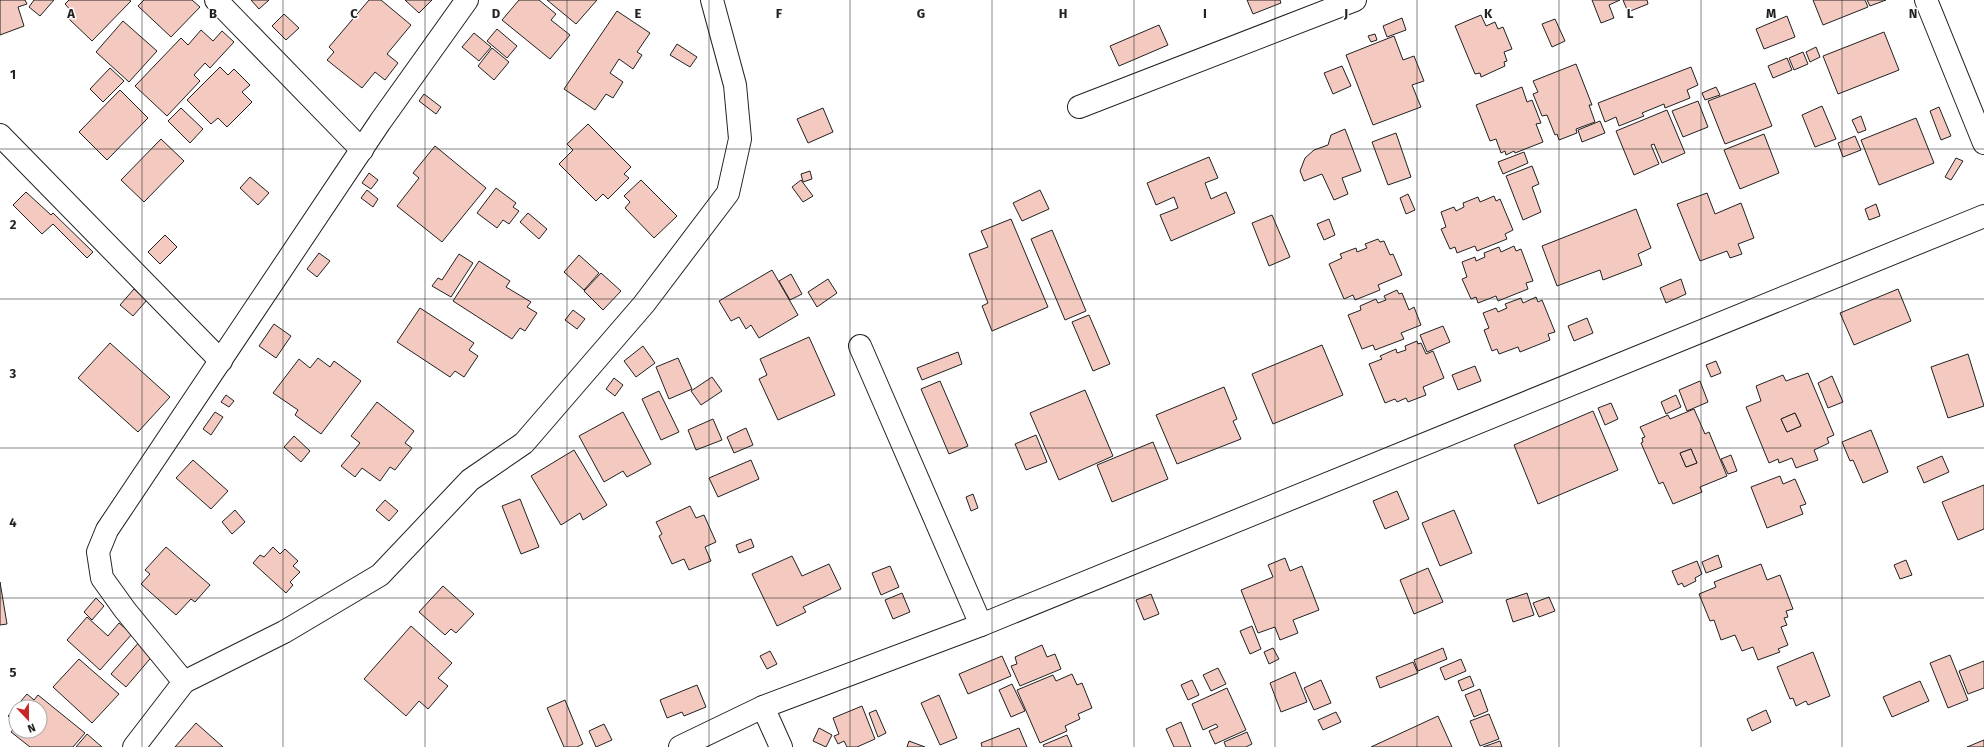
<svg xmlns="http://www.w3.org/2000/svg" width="1984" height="747" viewBox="0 0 1984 747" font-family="'Fira Sans',sans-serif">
	<rect width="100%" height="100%" fill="#fff"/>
	<g fill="#f3c9c0" stroke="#222" fill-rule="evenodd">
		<polygon points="0,0 25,0 27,4 18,7 24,26 0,35"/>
		<polygon points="34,0 54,0 40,16 29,7"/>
		<polygon points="69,0 129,0 131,1 92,41 68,18 73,13 65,4"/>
		<polygon points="144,0 192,0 200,7 171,37 138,6"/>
		<polygon points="251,0 269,0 259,9"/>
		<polygon points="369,0 381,0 411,25 387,54 398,63 385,80 375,72 362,88 327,60 334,52 329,47"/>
		<polygon points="405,0 432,0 419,13"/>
		<polygon points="519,0 539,0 556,14 551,20 570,35 550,59 502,20"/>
		<polygon points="547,0 597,0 576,24"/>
		<polygon points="1247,0 1280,0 1281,3 1253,14"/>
		<polygon points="1592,0 1620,0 1609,5 1614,18 1601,23"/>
		<polygon points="1623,0 1647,0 1648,4 1628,12"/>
		<polygon points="1813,0 1865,0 1868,7 1823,25"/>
		<polygon points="1867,0 1886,0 1870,6"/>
		<polygon points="617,11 650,33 637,52 642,55 633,69 619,59 610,73 623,82 613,98 606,94 595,110 564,89"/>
		<polygon points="284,14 299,28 286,40 272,26"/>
		<polygon points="1481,15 1486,26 1495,22 1498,29 1503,27 1512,49 1504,52 1507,61 1504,62 1505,66 1481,77 1480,73 1475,74 1455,26"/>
		<polygon points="1787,16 1795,37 1764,49 1756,29"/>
		<polygon points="1402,18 1406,30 1387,37 1383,26"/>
		<polygon points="1555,19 1565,41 1552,47 1542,24"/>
		<polygon points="123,21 157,51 129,82 96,52"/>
		<polygon points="1159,25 1168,45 1119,66 1110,46"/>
		<polygon points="497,29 517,46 507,58 487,41"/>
		<polygon points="201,30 213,41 222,31 234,42 210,68 205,63 194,75 200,81 167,116 135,86 181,38 188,45"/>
		<polygon points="1884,32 1899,70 1838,94 1823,56"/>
		<polygon points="474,33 491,47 479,61 462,47"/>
		<polygon points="1375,34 1377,40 1371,42 1368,36"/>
		<polygon points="1394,36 1403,60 1414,56 1424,81 1412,85 1421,107 1373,125 1346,55"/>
		<polygon points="677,44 697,57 690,67 670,55"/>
		<polygon points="1816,47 1820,57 1810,62 1806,52"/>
		<polygon points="492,48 509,62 494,80 478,66"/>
		<polygon points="1803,52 1808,64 1794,70 1789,58"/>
		<polygon points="1787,58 1792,70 1773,78 1768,66"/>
		<polygon points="1576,64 1592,105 1589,105 1595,122 1576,129 1577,133 1559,140 1557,134 1555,135 1547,115 1542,116 1533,94 1538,92 1533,81"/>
		<polygon points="1342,66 1351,86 1333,94 1324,73"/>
		<polygon points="220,67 228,75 234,69 250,85 242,92 252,102 227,127 218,118 211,124 187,100"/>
		<polygon points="1691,67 1698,85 1687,90 1690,98 1665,108 1664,104 1642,113 1644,116 1619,126 1616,117 1605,122 1598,103"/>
		<polygon points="110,68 124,81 103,102 90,89"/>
		<polygon points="1755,83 1772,126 1725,144 1708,101"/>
		<polygon points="1522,87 1527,102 1532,100 1541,123 1536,124 1543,142 1515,153 1514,151 1506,155 1505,151 1501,153 1496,139 1490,141 1476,105"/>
		<polygon points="1716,87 1720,95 1705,100 1702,93"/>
		<polygon points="120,90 148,118 107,160 79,132"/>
		<polygon points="424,94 441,107 436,114 419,101"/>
		<polygon points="1698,101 1708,127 1683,137 1672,111"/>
		<polygon points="1822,106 1836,139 1815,147 1802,115"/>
		<polygon points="1939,107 1951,136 1941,140 1930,111"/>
		<polygon points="181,108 203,129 190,143 168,121"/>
		<polygon points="823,108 833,132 808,143 797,119"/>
		<polygon points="1667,110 1685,153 1662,163 1654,144 1651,145 1659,164 1634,175 1616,131"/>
		<polygon points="1861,116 1866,130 1858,133 1852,120"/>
		<polygon points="1916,118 1934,163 1879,185 1861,140"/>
		<polygon points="1600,121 1605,133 1582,142 1578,130"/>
		<polygon points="588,124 631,167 624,174 629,178 608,199 603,194 596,201 559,164 573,150 567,144"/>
		<polygon points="1345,129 1361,171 1342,178 1348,194 1334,200 1322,174 1304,181 1300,171 1305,158 1314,150 1328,145 1331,135"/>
		<polygon points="1396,133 1411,177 1388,185 1372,142"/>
		<polygon points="1764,134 1779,173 1740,189 1724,150"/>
		<polygon points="1855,136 1861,150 1843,157 1838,143"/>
		<polygon points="161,139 184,161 144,202 121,180"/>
		<polygon points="435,146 486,188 442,242 397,206 419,178 413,173"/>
		<polygon points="1524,152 1528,163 1503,174 1498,162"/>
		<polygon points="1209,157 1218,178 1205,183 1211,199 1226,192 1235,213 1171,241 1160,215 1178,208 1174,197 1156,205 1147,183"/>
		<polygon points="1956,158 1963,161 1951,180 1945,177"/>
		<polygon points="1532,166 1539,184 1532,187 1541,212 1523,220 1506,176"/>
		<polygon points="810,171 812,179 803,182 801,174"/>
		<polygon points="369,173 378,180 371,189 362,183"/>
		<polygon points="250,177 269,193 258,205 240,188"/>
		<polygon points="641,180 677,216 654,238 625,208 630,202 624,196"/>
		<polygon points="801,180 813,196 803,202 792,187"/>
		<polygon points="496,188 516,203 513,207 519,211 509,224 503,220 497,228 477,213"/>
		<polygon points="367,190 378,199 373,207 361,198"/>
		<polygon points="1040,190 1049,209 1022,221 1013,203"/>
		<polygon points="26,192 51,215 53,213 93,252 87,258 53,224 42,234 13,205"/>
		<polygon points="1707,193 1715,214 1741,203 1754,238 1738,244 1742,254 1730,258 1727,251 1700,261 1677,204"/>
		<polygon points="1408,194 1415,210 1406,214 1400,198"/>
		<polygon points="1494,196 1496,201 1500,199 1513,230 1505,234 1507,239 1477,251 1475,246 1457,253 1455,247 1450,249 1441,229 1446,227 1441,212 1454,207 1456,211 1464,207 1463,203 1478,197 1480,202"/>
		<polygon points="1876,204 1880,216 1869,220 1865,209"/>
		<polygon points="1636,209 1651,248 1638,254 1642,265 1603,280 1600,270 1557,286 1542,246"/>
		<polygon points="528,213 547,229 539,239 520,222"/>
		<polygon points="1272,215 1290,257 1269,266 1252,223"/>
		<polygon points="1011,219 1048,307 992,331 982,306 988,303 969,254 988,247 981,231"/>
		<polygon points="1329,219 1335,235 1324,240 1317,224"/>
		<polygon points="1052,230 1086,311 1065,320 1031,239"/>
		<polygon points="165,235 177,247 160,264 148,252"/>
		<polygon points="1378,239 1380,242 1384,241 1390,255 1393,254 1402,275 1378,285 1380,290 1355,300 1353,295 1344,299 1329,264 1342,258 1340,254 1356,248 1357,252 1367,248 1365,244"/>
		<polygon points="1514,246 1516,251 1521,249 1533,281 1526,283 1528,289 1498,301 1496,296 1478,303 1476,297 1471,299 1462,279 1467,277 1462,262 1475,257 1476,261 1485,257 1484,253 1499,247 1501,252"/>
		<polygon points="319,253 330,261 317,277 307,269"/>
		<polygon points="459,254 473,263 451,297 432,286 438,278 442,280"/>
		<polygon points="579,255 599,273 584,290 564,272"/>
		<polygon points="479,261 510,281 506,287 531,302 527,307 537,313 525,331 520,328 512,339 453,301"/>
		<polygon points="772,270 798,315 759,338 751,325 746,329 739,317 731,321 719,301"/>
		<polygon points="601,273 621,291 603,310 584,291"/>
		<polygon points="791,274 802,294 790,300 779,281"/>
		<polygon points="828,279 837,293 817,307 808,292"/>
		<polygon points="1681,279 1686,294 1666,303 1660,288"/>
		<polygon points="134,289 147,300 133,316 120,305"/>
		<polygon points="1898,289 1911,321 1854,345 1840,313"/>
		<polygon points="1397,290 1399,294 1402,293 1409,310 1414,307 1421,325 1401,333 1404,339 1375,350 1373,345 1362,349 1348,315 1361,310 1360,306 1376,299 1378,303 1386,300 1384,296"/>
		<polygon points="1536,297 1538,302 1542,300 1555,332 1548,334 1550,340 1520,352 1518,347 1499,354 1497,349 1492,351 1484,330 1489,328 1483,313 1496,308 1498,312 1507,308 1505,304 1521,298 1523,303"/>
		<polygon points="420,308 474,343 469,350 478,356 464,377 455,371 450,377 397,342"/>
		<polygon points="573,310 585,319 577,329 565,320"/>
		<polygon points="1089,315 1110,364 1093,371 1072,322"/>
		<polygon points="1587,318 1593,333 1574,341 1568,326"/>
		<polygon points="274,324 291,336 276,358 259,346"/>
		<polygon points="1443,326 1450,342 1427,352 1420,335"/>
		<polygon points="809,337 835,395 778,420 759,379 767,375 760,359"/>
		<polygon points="1417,341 1418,344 1421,343 1426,354 1433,351 1444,378 1423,387 1426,395 1408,402 1406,398 1397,402 1395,399 1385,403 1369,364 1382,359 1380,356 1396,349 1397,353 1406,350 1405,346"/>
		<polygon points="110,343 170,397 138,432 78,378"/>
		<polygon points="1322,345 1343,395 1273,424 1252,374"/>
		<polygon points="643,346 655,363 636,377 624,361"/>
		<polygon points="958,352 962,364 922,380 917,368"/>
		<polygon points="1968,354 1984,406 1948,418 1931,367"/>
		<polygon points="318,358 330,367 334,361 361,381 321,434 295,415 298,410 273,393 299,359 310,368"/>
		<polygon points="678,358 692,389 669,399 656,367"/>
		<polygon points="1716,361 1721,373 1711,377 1706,365"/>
		<polygon points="1475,366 1481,381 1458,390 1452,375"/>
		<path d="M1808,373L1834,435L1827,438L1829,443L1814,450L1818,460L1796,468L1792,458L1779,463L1778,459L1769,463L1746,407L1761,401L1756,386L1783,375L1786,381ZM1795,413L1801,426L1787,432L1781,419Z"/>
		<polygon points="1832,376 1843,402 1828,408 1818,383"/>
		<polygon points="712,377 722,391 701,405 691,391"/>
		<polygon points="614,378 623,385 615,396 606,389"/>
		<polygon points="940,381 968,446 949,454 921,389"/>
		<polygon points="1700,381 1708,402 1687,411 1679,390"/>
		<polygon points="1224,387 1237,419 1233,421 1241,439 1177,464 1156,415"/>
		<polygon points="1085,390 1113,456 1059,480 1030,413"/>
		<polygon points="659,391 679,432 661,440 642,399"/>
		<polygon points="226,395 234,401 229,407 221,402"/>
		<polygon points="1676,395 1681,407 1666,414 1661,402"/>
		<polygon points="377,402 414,431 405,443 412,448 395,470 390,467 380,481 362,468 355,477 341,466 360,443 351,436"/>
		<polygon points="1611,403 1618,419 1605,425 1598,408"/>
		<path d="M1694,409L1705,434L1709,432L1727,476L1700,487L1702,492L1673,504L1663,482L1659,484L1641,443L1643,442L1642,438L1645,437L1640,427L1668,415L1670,419ZM1691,449L1697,463L1686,467L1680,453Z"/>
		<polygon points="1593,411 1618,470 1538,504 1514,445"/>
		<polygon points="215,412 223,417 211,435 203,429"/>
		<polygon points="623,412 651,464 627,477 623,471 604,482 579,436"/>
		<polygon points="1795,413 1801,426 1787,432 1781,419"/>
		<polygon points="713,419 722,440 696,450 688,430"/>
		<polygon points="746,428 753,445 734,453 727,437"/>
		<polygon points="1871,430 1888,472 1863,483 1853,460 1850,461 1842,442"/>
		<polygon points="1036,435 1047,462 1026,470 1015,444"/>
		<polygon points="294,436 310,451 301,462 284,447"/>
		<polygon points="1153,442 1168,479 1112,502 1097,465"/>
		<polygon points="1691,449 1697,463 1686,467 1680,453"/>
		<polygon points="574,450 607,505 583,520 580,513 561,525 531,476"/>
		<polygon points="1731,455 1737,471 1728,474 1721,459"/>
		<polygon points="1942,456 1949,472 1924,483 1917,467"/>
		<polygon points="193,460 228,491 211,509 176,478"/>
		<polygon points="751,460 759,479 718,497 709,478"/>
		<polygon points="1780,476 1783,484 1795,479 1806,504 1800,506 1803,514 1767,528 1751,487"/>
		<polygon points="1984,485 1984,529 1958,540 1942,502"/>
		<polygon points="1397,491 1409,519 1385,529 1373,501"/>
		<polygon points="973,494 978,508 971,511 966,497"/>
		<polygon points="520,499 539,547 521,554 502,506"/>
		<polygon points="385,500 398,511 389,521 376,510"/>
		<polygon points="690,506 696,518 704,515 716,542 705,547 711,561 689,570 684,559 672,564 659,536 662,534 656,522"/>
		<polygon points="235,510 245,522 232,534 222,522"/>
		<polygon points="1454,510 1472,553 1440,566 1422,523"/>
		<polygon points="751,539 754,547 739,553 736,545"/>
		<polygon points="166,547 210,585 195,602 191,599 176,615 141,584 150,574 145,570"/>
		<polygon points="273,547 280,554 285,549 298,561 293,566 300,572 290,582 293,585 286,593 253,563 260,555 264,557"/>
		<polygon points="1718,555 1722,567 1706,573 1702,562"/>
		<polygon points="792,556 802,576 829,564 841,589 803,607 806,612 777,626 752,574"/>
		<polygon points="1285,558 1290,571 1302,566 1319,610 1293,620 1298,633 1280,640 1275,627 1258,633 1241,590 1273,577 1268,565"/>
		<polygon points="1906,560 1912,575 1900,579 1894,565"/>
		<polygon points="1697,561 1702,574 1695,578 1696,581 1684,587 1682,583 1678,585 1672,571"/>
		<polygon points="1761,564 1767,580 1780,575 1793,609 1786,611 1788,617 1784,618 1787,625 1781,627 1788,645 1778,649 1780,652 1758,660 1753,647 1742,651 1735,635 1721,640 1714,620 1710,621 1699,594 1716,587 1714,582"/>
		<polygon points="890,566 899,587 881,595 872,573"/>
		<polygon points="1428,568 1443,602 1414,614 1400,580"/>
		<polygon points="0,582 7,624 0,625"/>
		<polygon points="443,586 474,614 456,633 451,629 445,635 419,612"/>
		<polygon points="902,593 910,612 893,619 885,600"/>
		<polygon points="1527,593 1534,615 1513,622 1506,600"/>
		<polygon points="1151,594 1159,614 1144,620 1136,600"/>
		<polygon points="1549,597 1555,611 1539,617 1533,603"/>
		<polygon points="96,598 104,606 92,620 84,612"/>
		<polygon points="87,617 108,636 119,623 132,634 100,670 67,640"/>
		<polygon points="411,626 452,663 438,678 448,686 428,709 419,701 406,716 364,679"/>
		<polygon points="1252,626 1261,649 1250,654 1240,631"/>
		<polygon points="141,640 155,653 126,687 111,674"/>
		<polygon points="1042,645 1047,657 1055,654 1061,669 1020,686 1011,666 1017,664 1015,657"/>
		<polygon points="1273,648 1279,659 1269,664 1264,652"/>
		<polygon points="1443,648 1447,659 1418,671 1414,660"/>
		<polygon points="770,651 777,664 767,669 760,656"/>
		<polygon points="1813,652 1830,696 1808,705 1806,701 1796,706 1793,698 1790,699 1777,667"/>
		<polygon points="1950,655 1968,700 1948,708 1930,663"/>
		<polygon points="1002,656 1011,676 968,694 959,674"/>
		<polygon points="79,659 119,694 92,723 53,687"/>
		<polygon points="1461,659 1466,671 1445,680 1440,668"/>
		<polygon points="1984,661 1984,688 1968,694 1959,671"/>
		<polygon points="1413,662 1418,673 1380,688 1376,677"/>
		<polygon points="1218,668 1226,684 1211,691 1203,675"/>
		<polygon points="1295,672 1307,702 1281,712 1270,683"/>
		<polygon points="1072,674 1077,685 1082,683 1092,708 1078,714 1080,719 1065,726 1067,731 1040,743 1017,690 1053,675 1056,681"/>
		<polygon points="1470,676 1474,686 1462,691 1458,681"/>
		<polygon points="1192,680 1199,695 1188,700 1181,685"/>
		<polygon points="1321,680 1331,703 1314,710 1304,688"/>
		<polygon points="1920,681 1929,701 1892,717 1883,697"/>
		<polygon points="1012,684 1025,711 1011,717 999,690"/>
		<polygon points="697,685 706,707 684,716 682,712 667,718 660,700"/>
		<polygon points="1227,688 1246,730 1215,744 1209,731 1218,727 1216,724 1203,730 1192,704"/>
		<polygon points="1480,689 1488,711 1474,717 1465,695"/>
		<polygon points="27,694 34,700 38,695 85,733 73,747 30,747 11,732 16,726 16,731 40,731 40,707 16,707 16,723 8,716"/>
		<polygon points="939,695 957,738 940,745 921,703"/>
		<polygon points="565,700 583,744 577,747 564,747 547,708"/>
		<polygon points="862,706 875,739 857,747 847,747 844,741 838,744 834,736 839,734 833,718"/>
		<polygon points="876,710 886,733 878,737 869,713"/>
		<polygon points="1766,710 1771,722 1752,731 1747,719"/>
		<polygon points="1336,712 1341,722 1323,730 1318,720"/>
		<polygon points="1489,714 1499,739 1480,746 1470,721"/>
		<polygon points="1438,716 1452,747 1371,747"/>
		<polygon points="1181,722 1191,747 1174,747 1166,729"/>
		<polygon points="196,723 223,747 175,747"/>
		<polygon points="604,724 612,740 596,747 589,731"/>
		<polygon points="819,728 832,735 826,747 813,741"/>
		<polygon points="1019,728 1027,747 982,747 981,743"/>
		<polygon points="1247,732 1252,744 1246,747 1226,747 1224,742"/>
		<polygon points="87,734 102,747 76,747"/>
		<polygon points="1067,735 1072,747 1044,747 1043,745"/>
		<polygon points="1984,740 1984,747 1967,747"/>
		<polygon points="909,741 925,747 907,747"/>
		<polygon points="1500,741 1502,747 1483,747"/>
	</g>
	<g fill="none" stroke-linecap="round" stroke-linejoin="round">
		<g stroke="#222" stroke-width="24">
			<g id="minor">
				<polyline points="216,0 362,150"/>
				<polyline points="1926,0 1984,143"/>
				<polyline points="1079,107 1355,0"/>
				<polyline points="0,135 221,361"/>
				<polyline points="860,346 981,625"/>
				<polyline points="184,682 125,610 102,578 98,552 107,530 380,122 467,0"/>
				<polyline points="763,707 781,747"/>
				<polyline points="134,747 184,682 284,632 380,575 470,480 524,443 644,304 728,193 740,139 735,85 712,0"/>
				<polyline points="680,747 763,707 981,625 1984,216"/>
			</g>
		</g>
		<use href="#minor" stroke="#fff" stroke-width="22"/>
	</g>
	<path fill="none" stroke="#222" stroke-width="1" stroke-opacity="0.55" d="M142,0V747M283,0V747M425,0V747M567,0V747M709,0V747M850,0V747M992,0V747M1134,0V747M1275,0V747M1417,0V747M1559,0V747M1701,0V747M1842,0V747M0,149H1984M0,299H1984M0,448H1984M0,598H1984"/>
	<g font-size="13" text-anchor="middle" font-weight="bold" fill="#222" stroke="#fff" stroke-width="3" stroke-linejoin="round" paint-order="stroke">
		<text x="71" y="18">A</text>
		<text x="213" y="18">B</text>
		<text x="354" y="18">C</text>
		<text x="496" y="18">D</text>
		<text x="638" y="18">E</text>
		<text x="779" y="18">F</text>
		<text x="921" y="18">G</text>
		<text x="1063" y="18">H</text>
		<text x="1205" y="18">I</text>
		<text x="1346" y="18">J</text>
		<text x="1488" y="18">K</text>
		<text x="1630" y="18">L</text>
		<text x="1771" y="18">M</text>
		<text x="1913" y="18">N</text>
		<text x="13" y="79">1</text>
		<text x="13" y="229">2</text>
		<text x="13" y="378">3</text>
		<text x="13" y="527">4</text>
		<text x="13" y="677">5</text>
	</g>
	<g transform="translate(28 719) rotate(158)"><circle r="19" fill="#ffffff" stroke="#a7a7a7"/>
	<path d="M0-3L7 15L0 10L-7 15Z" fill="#c62828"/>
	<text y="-6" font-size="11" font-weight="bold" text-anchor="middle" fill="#222222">N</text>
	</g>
</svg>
